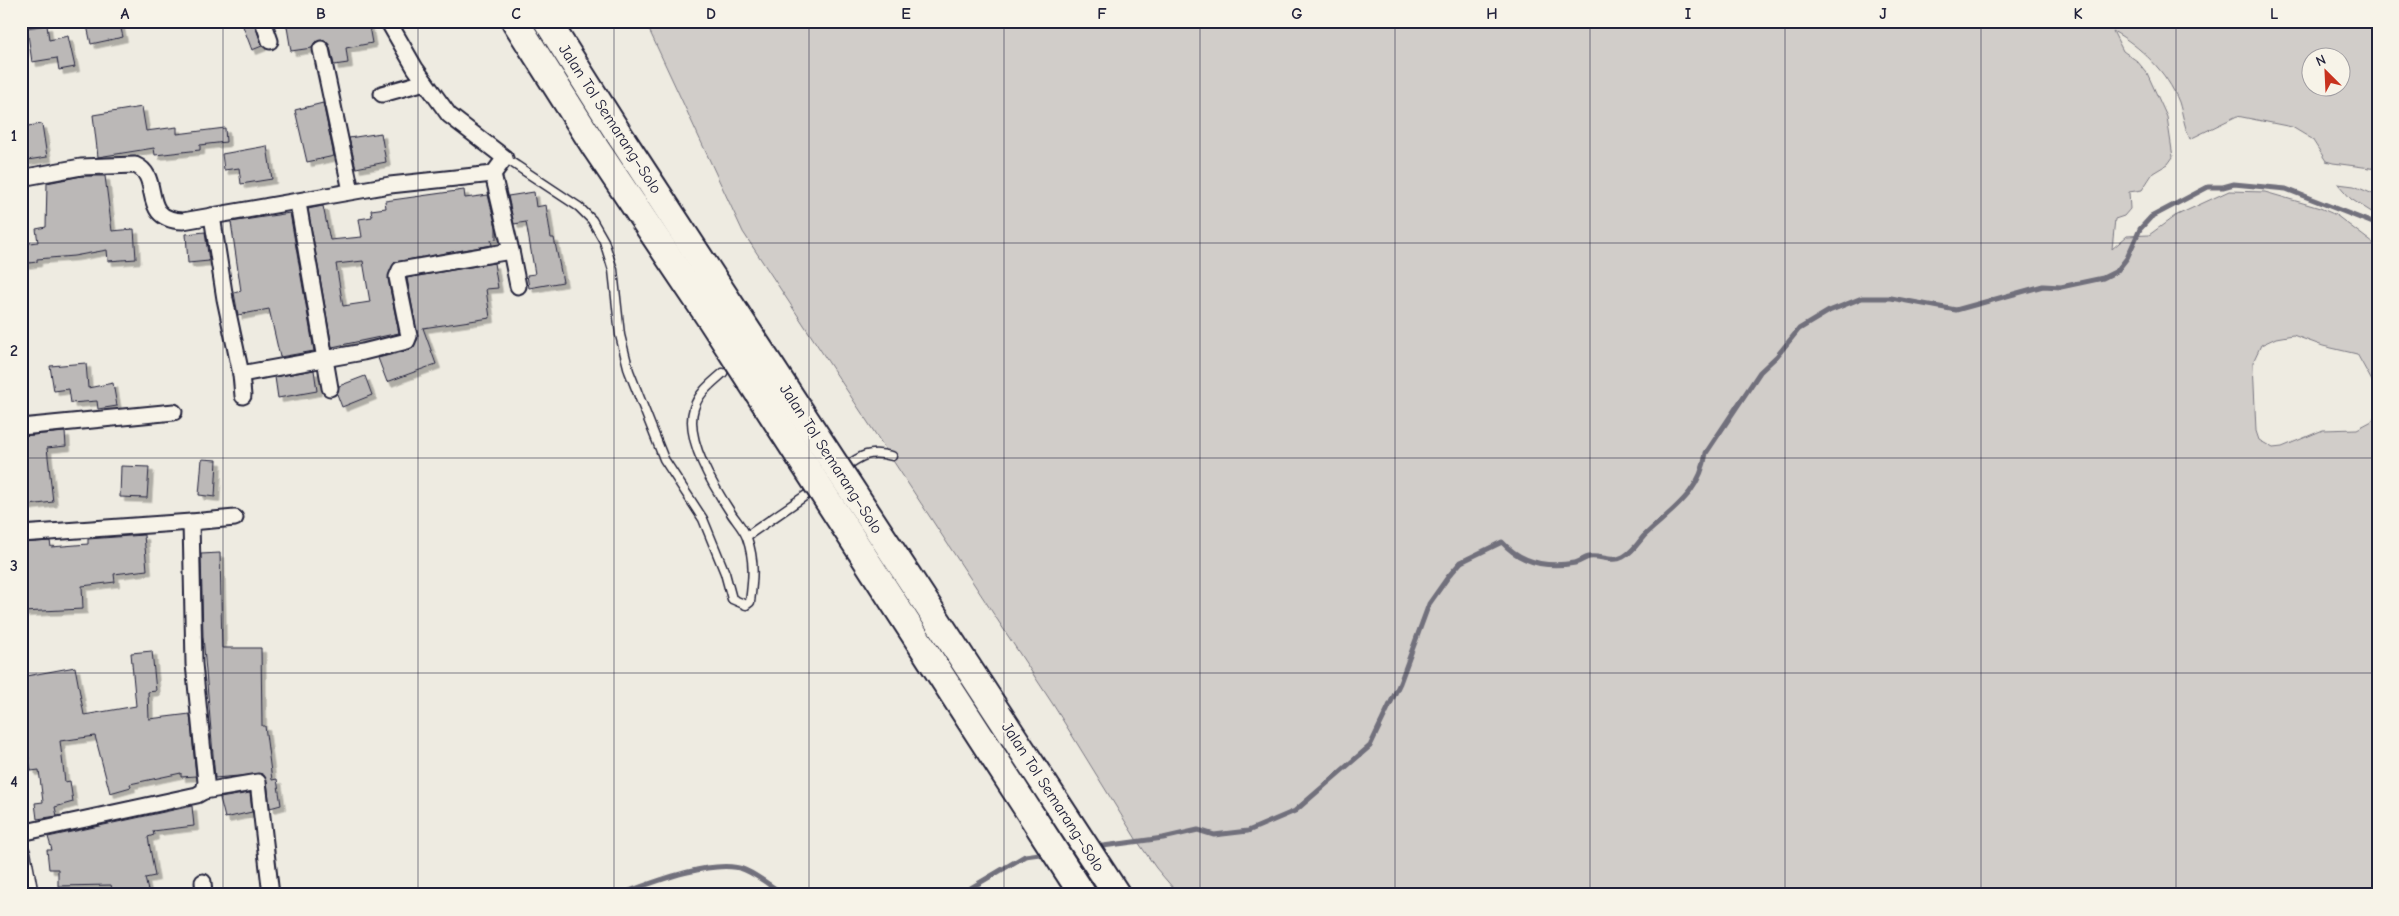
<svg xmlns="http://www.w3.org/2000/svg" width="2399" height="916" viewBox="0 0 2399 916" font-family="'Comic Neue',sans-serif">
	<defs>
		<filter id="shadow"><feDropShadow dx="4.5" dy="4.5" stdDeviation="0" flood-color="#0004"/></filter>
	</defs>
	<rect width="100%" height="100%" fill="#eeebe1"/>
	<filter id="ink" filterUnits="userSpaceOnUse"><feTurbulence type="fractalNoise" baseFrequency=".02" numOctaves="2"/><feDisplacementMap in="SourceGraphic" scale="10" xChannelSelector="R" yChannelSelector="G"/><feConvolveMatrix kernelMatrix="1 2 1 2 8 2 1 2 1" color-interpolation-filters="sRGB"/></filter>
	<g filter="url(#ink)">
		<g fill="#d1cdc9" stroke="#7a7882" fill-rule="evenodd">
			<path d="M645,21H2378V169L2333,163L2326,161L2312,139L2292,127L2237,116L2190,139C2184,126 2183,115 2179,102C2167,72 2140,46 2113,31L2123,51L2137,61L2147,73L2167,117L2173,157L2168,164L2153,173L2142,190L2129,192L2130,209L2124,216L2115,219L2112,249L2127,236L2149,235L2175,216L2229,191L2265,192L2320,208L2336,215L2378,247V895H1179L1156,868L1136,839L1054,706L743,232ZM2312,58H2342V88H2312ZM2293,335L2323,346L2357,354L2377,390L2376,414L2372,421L2357,429L2323,430L2282,447L2273,448L2259,440L2256,431L2253,362L2261,345L2276,338Z"/>
			<polygon points="2338,184 2354,186 2378,196 2378,216 2351,199"/>
		</g>
		<g fill="none" stroke-linecap="round" stroke-linejoin="round">
			<g stroke="#716f7b" stroke-width="5">
				<path d="M1095,847L1163,838L1198,830L1214,835L1248,831L1295,811L1370,746L1400,683L1429,604L1448,577L1461,562L1502,542C1521,563 1547,568 1575,563C1580,562 1584,558 1589,557C1600,555 1612,563 1623,557C1633,552 1637,544 1644,536C1672,509 1700,494 1706,453L1760,372L1777,356L1799,329L1829,311L1862,298H1891L1956,310L2043,286L2061,287L2103,278L2117,271L2127,258L2140,229L2151,217L2208,187H2223L2234,184L2286,189L2378,225"/>
				<path d="M619,895C648,884 716,857 745,870C759,876 772,887 784,895"/>
				<polyline points="959,895 1025,856 1047,853"/>
			</g>
		</g>
		<g fill="#bbb8b7" stroke="#22223b" fill-rule="evenodd" filter="url(#shadow)">
			<polygon points="86,21 119,21 123,37 91,44"/>
			<polygon points="241,21 254,21 262,46 252,50"/>
			<polygon points="286,21 368,21 372,43 346,48 348,63 334,65 330,47 323,40 315,42 312,48 291,51"/>
			<polygon points="47,25 49,40 68,36 75,67 59,70 57,58 32,62 27,28"/>
			<polygon points="323,103 334,156 307,162 295,110"/>
			<polygon points="142,107 146,131 177,127 177,134 225,128 226,142 200,145 200,150 155,155 154,148 98,157 93,115"/>
			<polygon points="42,124 47,157 21,161 21,127"/>
			<polygon points="381,133 386,162 356,168 349,138"/>
			<polygon points="267,146 272,179 241,184 239,168 224,170 222,154"/>
			<polygon points="82,176 105,176 112,231 134,229 136,259 108,261 107,250 74,256 37,259 37,262 21,264 21,244 38,242 36,229 46,227 47,183"/>
			<path d="M464,190L465,198L488,195L496,227V239L491,240L492,245L395,262L388,279L399,333L332,347L308,209L323,206L330,240L362,237L359,219L372,217L371,210L386,208L385,201ZM363,261L370,302L343,306L336,264Z"/>
			<polygon points="534,192 536,207 546,205 551,238 554,238 563,282 529,288 527,275 535,274 526,222 514,224 508,196"/>
			<polygon points="290,213 314,351 280,357 269,309 238,315 234,293 241,291 231,222"/>
			<polygon points="205,232 209,261 188,263 186,234"/>
			<polygon points="494,263 498,288 486,289 490,318 423,328 436,364 387,382 378,358 410,350 418,339 407,278"/>
			<polygon points="86,363 88,388 113,383 117,406 98,409 97,401 71,403 69,389 54,391 50,366"/>
			<polygon points="314,370 317,391 278,398 275,377"/>
			<polygon points="365,376 372,395 342,407 337,394 339,386"/>
			<polygon points="65,432 66,446 47,448 53,502 21,506 21,436"/>
			<polygon points="202,459 217,460 215,497 199,495"/>
			<polygon points="121,466 149,467 147,498 120,497"/>
			<polygon points="144,535 147,570 114,574 115,582 82,586 83,609 21,612 21,543 50,541 51,547 88,544 88,539"/>
			<polygon points="220,553 222,648 261,648 262,726 265,726 272,780 277,779 281,805 270,808 267,781 262,774 215,778 203,636 201,554"/>
			<polygon points="152,651 156,691 148,692 149,719 190,714 196,776 181,777 181,773 130,784 131,787 110,793 95,736 60,741 65,782 70,781 73,802 55,807 57,816 37,819 35,803 43,802 39,770 31,771 21,713 21,677 75,667 84,715 136,706 131,653"/>
			<polygon points="250,793 252,812 225,818 220,798"/>
			<polygon points="192,806 194,826 153,831 154,835 148,837 155,876 145,878 149,895 114,895 111,885 58,886 58,869 49,869 47,850 52,850 48,837"/>
		</g>
		<g fill="none" stroke-linecap="round" stroke-linejoin="round">
			<g stroke="#22223b" stroke-width="11">
				<g id="service">
					<path d="M505,158L579,207L592,220L604,241L613,270L620,335L629,371L664,459L703,519L725,573L732,599L746,605L750,602C753,579 755,561 747,538C744,529 736,521 731,513C714,487 684,439 694,408C699,392 712,383 723,373"/>
					<path d="M842,469C862,455 869,450 892,456"/>
					<polyline points="747,536 815,489"/>
				</g>
			</g>
			<g stroke="#22223b" stroke-width="19">
				<g id="minor">
					<polyline points="263,21 270,41"/>
					<polyline points="321,49 351,191"/>
					<polyline points="382,94 425,82"/>
					<path d="M21,178L81,167L135,165C164,177 137,219 183,221L390,185L493,174L505,158L449,115L415,68L388,21"/>
					<polyline points="298,203 330,388"/>
					<polyline points="212,216 225,299 241,374 363,352 407,341 409,336 397,277 400,270 511,251 493,174"/>
					<polyline points="511,251 518,286"/>
					<polyline points="241,374 243,396"/>
					<polyline points="21,427 174,412"/>
					<polyline points="191,522 235,518"/>
					<polyline points="21,534 191,522 194,664 206,782 204,791 197,795 21,833"/>
					<polyline points="204,791 258,782 271,895"/>
					<polyline points="203,882 204,895"/>
				</g>
			</g>
			<g stroke="#22223b" stroke-width="21">
				<polyline id="tertiary" points="21,853 29,895"/>
			</g>
			<g stroke="#22223b" stroke-width="30">
				<g id="motorway">
					<polyline points="515,21 595,147"/>
					<polyline points="547,21 618,133"/>
				</g>
			</g>
			<use href="#service" stroke="#f7f3e8" stroke-width="8"/>
			<use href="#minor" stroke="#f7f3e8" stroke-width="15"/>
			<use href="#tertiary" stroke="#f7f3e8" stroke-width="18"/>
			<use href="#motorway" stroke="#f7f3e8" stroke-width="26"/>
			<g stroke="#22223b" stroke-width="30" stroke-linecap="butt">
				<g id="motorway-bridge">
					<polyline points="618,133 1117,895"/>
					<polyline points="595,147 711,320 1083,895"/>
				</g>
			</g>
			<use href="#motorway-bridge" stroke="#f7f3e8" stroke-width="26"/>
		</g>
	</g>
	<path fill="none" stroke="#22223b" stroke-width="1" stroke-opacity="0.55" d="M223,21V895M418,21V895M614,21V895M809,21V895M1004,21V895M1200,21V895M1395,21V895M1590,21V895M1785,21V895M1981,21V895M2176,21V895M21,243H2378M21,458H2378M21,673H2378"/>
	<g text-anchor="middle" dominant-baseline="central" stroke-width="4.5" stroke-linejoin="round" paint-order="stroke">
		<g font-size="16" fill="#22223b" stroke="#f7f3e8">
			<text transform="translate(610 119) rotate(57)">Jalan Tol Semarang–Solo</text>
			<text transform="translate(831 459) rotate(57)">Jalan Tol Semarang–Solo</text>
			<text transform="translate(1053 797) rotate(57)">Jalan Tol Semarang–Solo</text>
		</g>
	</g>
	<rect width="2399" height="916" fill="none" stroke="#f7f3e8" stroke-width="55"/>
	<g transform="translate(2326 72) rotate(336)"><circle r="24" fill="#f7f3e8" stroke="#a29fa3"/>
	<path d="M0-4L9 19L0 12L-9 19Z" fill="#c8321e"/>
	<text y="-8" font-size="14" font-weight="bold" text-anchor="middle" fill="#22223b">N</text>
	</g>
	<rect x="28" y="28" width="2344" height="860" fill="none" stroke="#22223b" stroke-width="2"/>
	<g font-size="16" text-anchor="middle" font-weight="bold" fill="#22223b">
		<text x="125" y="19">A</text>
		<text x="321" y="19">B</text>
		<text x="516" y="19">C</text>
		<text x="711" y="19">D</text>
		<text x="906" y="19">E</text>
		<text x="1102" y="19">F</text>
		<text x="1297" y="19">G</text>
		<text x="1492" y="19">H</text>
		<text x="1688" y="19">I</text>
		<text x="1883" y="19">J</text>
		<text x="2078" y="19">K</text>
		<text x="2274" y="19">L</text>
		<text x="14" y="141">1</text>
		<text x="14" y="356">2</text>
		<text x="14" y="571">3</text>
		<text x="14" y="787">4</text>
	</g>
</svg>
